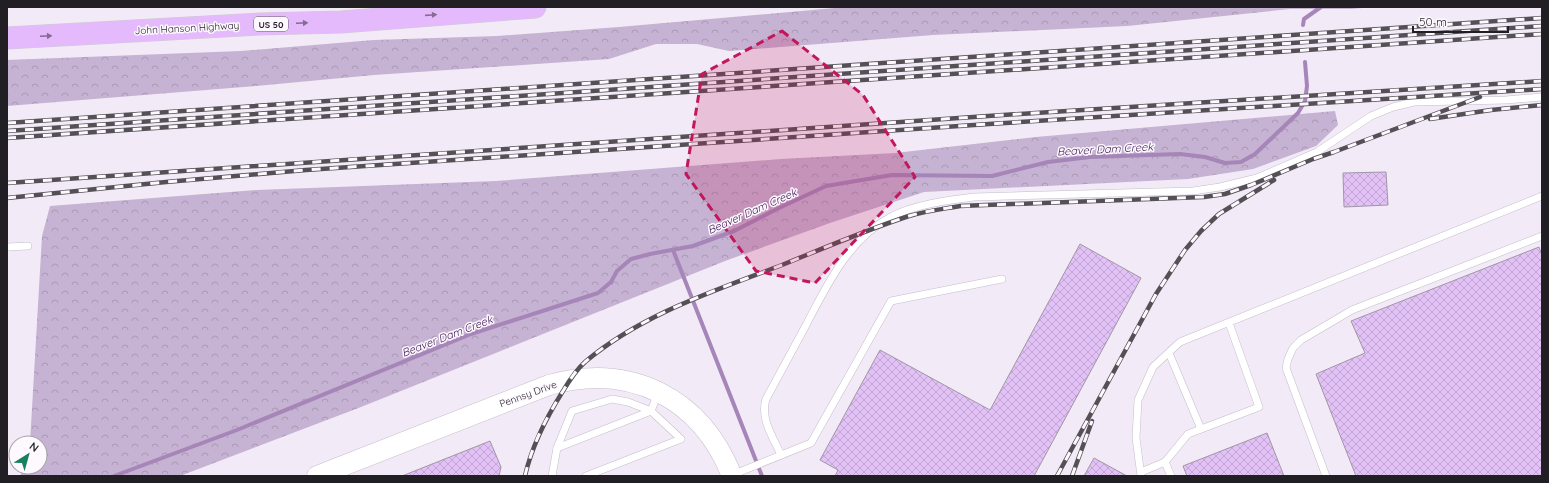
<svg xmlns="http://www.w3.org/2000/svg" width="1549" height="483" viewBox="0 0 1549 483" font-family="Quicksand,sans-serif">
	<defs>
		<pattern id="forest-crowns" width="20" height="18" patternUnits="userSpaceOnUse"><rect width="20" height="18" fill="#c6b2d2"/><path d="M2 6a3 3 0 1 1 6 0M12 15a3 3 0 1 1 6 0" fill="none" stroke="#aa99b4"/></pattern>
		<pattern id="building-cross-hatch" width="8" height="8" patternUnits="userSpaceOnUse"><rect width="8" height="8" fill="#e2c1f6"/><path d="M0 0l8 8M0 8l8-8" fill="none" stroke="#c2a5d3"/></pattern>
	</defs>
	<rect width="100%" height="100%" fill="#f2eaf7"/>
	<g fill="url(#forest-crowns)">
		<polygon points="846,7 1374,7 1351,9 1290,9 1127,26 933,35 729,51 697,44 656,44 609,59 374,75 256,86 7,106 7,60 241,51 374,40 497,36 619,27"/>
		<polygon points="1335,111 1338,125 1316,146 1253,169 1188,179 924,192 830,223 725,261 361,407 180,476 19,476 22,473 25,467 40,467 40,443 30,443 42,236 50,206 257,190 496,181 781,159 895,153 1036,137"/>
	</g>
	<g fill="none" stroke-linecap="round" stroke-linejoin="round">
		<g stroke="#a686b8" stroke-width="4">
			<polyline points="1303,25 1304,19 1321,7"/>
			<polyline points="673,250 762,476"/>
			<polyline points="114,476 237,430 471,334 598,293 611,282 617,271 631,259 650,254 693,246 734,231 777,209 826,186 892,175 992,176 1048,162 1090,157 1180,154 1205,157 1225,163 1241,162 1255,154 1298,113 1305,101 1307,86 1305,62"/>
		</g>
	</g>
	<g fill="url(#building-cross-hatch)" stroke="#9f97a4">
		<polygon points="1386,172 1388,205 1344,207 1343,173"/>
		<polygon points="1080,244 1141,278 1034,476 835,476 838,470 820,460 880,350 990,410"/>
		<polygon points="1539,247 1542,255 1542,476 1356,476 1316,374 1365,353 1351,321"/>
		<polygon points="1267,433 1284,476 1187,476 1183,466"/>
		<polygon points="490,441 501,467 499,476 402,476"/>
		<polygon points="1094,458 1127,476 1084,476"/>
	</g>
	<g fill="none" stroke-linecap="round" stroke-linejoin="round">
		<g stroke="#c5bdca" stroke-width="8">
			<g id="lane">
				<polyline points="7,247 28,246"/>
				<polyline points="1169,353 1201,429"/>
				<polyline points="651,411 658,393"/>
				<polyline points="557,448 572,411 612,399 628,402 651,411 681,439 586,476"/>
				<path d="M781,455C773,437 760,419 766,399C779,375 792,351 805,327C826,287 848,240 889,218C911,205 949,200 974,197L1193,191L1220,187L1257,178L1317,152L1371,116L1393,107L1414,102L1506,100L1542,97"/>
				<polyline points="1165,462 1171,476"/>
				<polyline points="1141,472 1165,462 1188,434 1259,407 1229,323"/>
				<polyline points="732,475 811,443 891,301 1002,279"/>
				<polyline points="552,476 557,448 651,411"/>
				<polyline points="1141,476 1136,438 1138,400 1153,367 1180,342 1542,196"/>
				<polyline points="1326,476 1286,368 1288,359 1293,348 1301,340 1352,310 1542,236"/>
			</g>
		</g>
		<g stroke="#c5bdca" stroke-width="21">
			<path id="secondary" d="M317,476L549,385C631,362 701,398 732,476"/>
		</g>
		<g stroke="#cececf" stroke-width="23">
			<polyline id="highway" points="7,38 260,24 341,22 535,7"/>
		</g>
		<use href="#lane" stroke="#fff" stroke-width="7"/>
		<use href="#secondary" stroke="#fff" stroke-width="20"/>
		<use href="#highway" stroke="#e5bafd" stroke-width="22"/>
		<g stroke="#545056" stroke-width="4.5">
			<g id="rail">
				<polyline points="1430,119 1491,110 1542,105"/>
				<polyline points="7,123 1542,18"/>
				<polyline points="7,131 1542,26"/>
				<polyline points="7,138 1542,34"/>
				<polyline points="7,183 988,116 1542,81"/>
				<polyline points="7,198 166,182 306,170 989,124 1542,89"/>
				<path d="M525,476C532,445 546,418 563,391C569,381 576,370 585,362C642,314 714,291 782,265C824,248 866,230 909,216C926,211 943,209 960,206L1204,197L1225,194L1251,185L1313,159L1334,152L1480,97"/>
				<polyline points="1057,476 1156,294 1185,250 1201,231 1219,214 1274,180"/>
				<polyline points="1072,476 1092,421"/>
			</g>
		</g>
		<use href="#rail" stroke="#fdf9ff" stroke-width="3" stroke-dasharray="9" stroke-linecap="butt"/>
	</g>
	<defs><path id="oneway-solid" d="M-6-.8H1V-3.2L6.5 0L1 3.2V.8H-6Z"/></defs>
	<g fill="#846c90">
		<use href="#oneway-solid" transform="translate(431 15) rotate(-4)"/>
		<use href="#oneway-solid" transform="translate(302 23) rotate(-2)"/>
		<use href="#oneway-solid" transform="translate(46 36) rotate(-3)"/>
	</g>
	<path fill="#c2185b" fill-opacity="0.2" stroke="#c2185b" stroke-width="3" stroke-dasharray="8 5" stroke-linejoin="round" d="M782,31L863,95L915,177L815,283L756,271L686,174L702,74Z"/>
	<g text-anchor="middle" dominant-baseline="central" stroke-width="3" stroke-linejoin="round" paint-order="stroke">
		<rect fill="#fdf9ff" stroke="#646066" stroke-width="1" x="254" y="17" width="34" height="14" rx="3"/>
		<g font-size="9" font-weight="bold" fill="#221f24">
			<text x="271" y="24">US 50</text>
		</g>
		<g font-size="10" fill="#221f24" stroke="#fdf9ff">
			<text transform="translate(187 28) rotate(-3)">John Hanson Highway</text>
			<text transform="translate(528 394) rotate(-20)">Pennsy Drive</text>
		</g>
		<g font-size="11" font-style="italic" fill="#3f1553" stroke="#fdf9ff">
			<text transform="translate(1105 149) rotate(-3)">Beaver Dam Creek</text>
			<text transform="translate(752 211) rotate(-24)">Beaver Dam Creek</text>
			<text transform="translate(447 336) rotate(-21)">Beaver Dam Creek</text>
		</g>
	</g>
	<rect width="1549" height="483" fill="none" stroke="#221f24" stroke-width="16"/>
	<g transform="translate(28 455) rotate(37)"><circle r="19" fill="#fdf9ff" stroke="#a5a2a7"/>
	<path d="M0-3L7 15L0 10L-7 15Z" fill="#18805b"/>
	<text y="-6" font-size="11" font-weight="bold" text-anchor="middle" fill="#221f24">N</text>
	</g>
	<path d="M1413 26v6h95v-6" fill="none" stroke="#221f24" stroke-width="2"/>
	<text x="1419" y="26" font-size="12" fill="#221f24" stroke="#fdf9ff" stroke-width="3" paint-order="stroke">50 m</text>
</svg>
